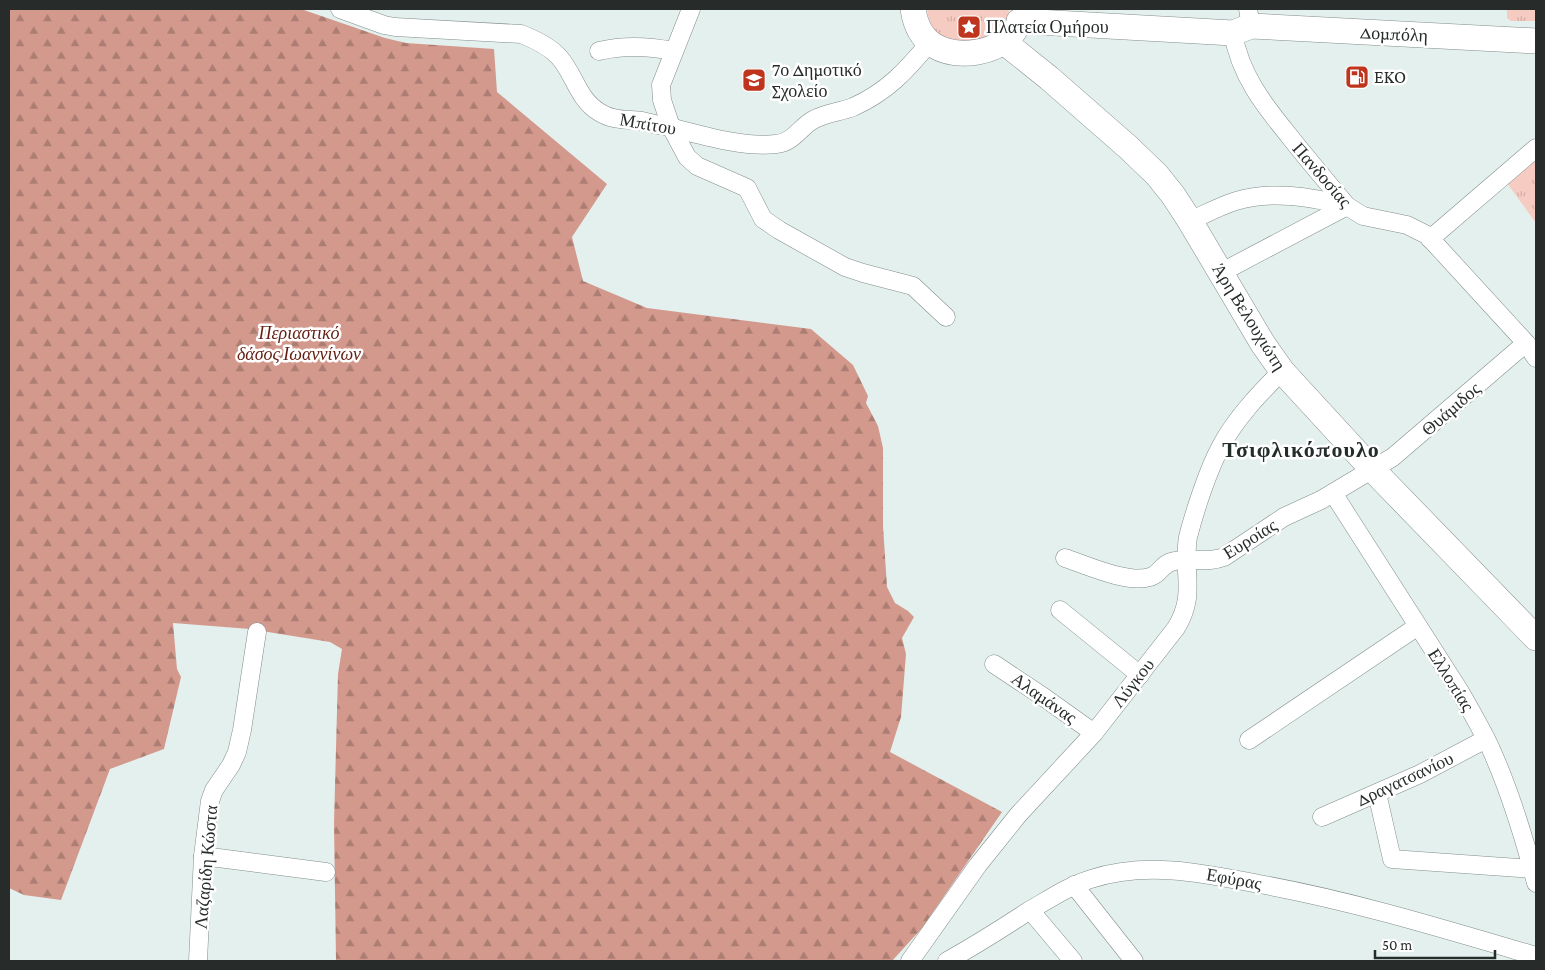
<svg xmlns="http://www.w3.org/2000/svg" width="1545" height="970" viewBox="0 0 1545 970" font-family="'Crimson Pro',serif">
	<defs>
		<pattern id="grass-tufts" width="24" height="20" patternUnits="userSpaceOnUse" patternTransform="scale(1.25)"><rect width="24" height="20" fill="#f5cbc2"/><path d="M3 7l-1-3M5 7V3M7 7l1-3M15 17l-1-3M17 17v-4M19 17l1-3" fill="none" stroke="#d2aea7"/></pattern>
		<pattern id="forest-firs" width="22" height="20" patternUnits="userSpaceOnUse" patternTransform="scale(1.25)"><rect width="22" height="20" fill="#d4998d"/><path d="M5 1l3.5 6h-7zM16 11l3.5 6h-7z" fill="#ac7d73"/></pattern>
	</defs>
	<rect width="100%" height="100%" fill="#e3f0ed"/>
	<g fill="url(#grass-tufts)">
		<path d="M927,9H1009C1009,28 999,30 985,42C958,41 931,44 927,9Z"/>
		<polygon points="1507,9 1536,9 1536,21 1511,21 1507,18"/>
		<polygon points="1536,159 1536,223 1507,183"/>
	</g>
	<polygon fill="url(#forest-firs)" points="9,9 301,9 385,38 406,43 494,49 497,92 607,184 572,237 583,281 647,308 811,329 853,365 868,396 866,403 878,426 883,448 883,526 887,587 895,603 908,611 914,617 902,638 906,654 901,717 890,752 1002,812 922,928 892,961 336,961 334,823 338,674 342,649 330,642 250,629 173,623 177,669 181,677 164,749 110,769 61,900 24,895 9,888"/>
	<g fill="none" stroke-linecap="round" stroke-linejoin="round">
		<g stroke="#828e8b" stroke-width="19">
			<g id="street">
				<path d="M340,9L384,25L395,27L521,34C534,39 550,47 559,57C575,75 577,98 599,112C613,121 627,119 642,121C650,123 657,125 665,126C699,134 741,148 776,144C794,142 799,128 813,120C825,113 840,112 853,107C887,92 907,70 930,42"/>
				<polyline points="691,9 661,85 662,100 671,127 687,157 697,166 747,188 763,219 779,230 845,267 863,273 913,286 946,317"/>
				<polyline points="1248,9 1251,26"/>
				<path d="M1233,33C1240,75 1264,105 1290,137C1308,160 1328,183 1347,206L1363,216L1407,225L1427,235L1526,343L1536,358"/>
				<path d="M599,51C624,45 648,46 673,51"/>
				<path d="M1190,221C1205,214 1220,206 1236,201C1272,190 1311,197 1347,206"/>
				<polyline points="1430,239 1536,148"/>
				<polyline points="1222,272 1347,206"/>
				<path d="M1333,493L1459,690C1470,709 1481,728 1490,747C1510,791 1524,837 1536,883"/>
				<path d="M1065,558C1086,565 1128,584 1150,577C1161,574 1161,563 1175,561C1191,558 1209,563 1224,557L1284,517L1321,500L1393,457L1526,343"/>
				<polyline points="1060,610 1140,675"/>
				<polyline points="994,664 1045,698 1094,733"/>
				<polyline points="1249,740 1418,626"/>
				<polyline points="1377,793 1392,859 1532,869"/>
				<polyline points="1322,817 1420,774 1486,739"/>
				<polyline points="203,856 326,872"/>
				<polyline points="1074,885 1134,961"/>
				<polyline points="1030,910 1073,961"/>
				<polyline points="198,961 203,856 210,801 214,790 231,765 237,752 242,730 257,632"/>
				<path d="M910,961L978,865L1018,815L1094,733L1176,628C1197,594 1182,573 1188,537C1195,510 1208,470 1221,446C1236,418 1259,394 1282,371"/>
				<path d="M947,961C974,946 1001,929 1027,912C1048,900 1068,886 1091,879C1146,861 1203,873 1259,884C1353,901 1444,929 1536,956"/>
			</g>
		</g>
		<g stroke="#828e8b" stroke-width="26">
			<g id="secondary">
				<path d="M913,9C915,23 921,37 933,45C958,60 998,54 1015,30"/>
				<polyline points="1019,21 1233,33 1251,26 1536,41"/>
				<polyline points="1004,42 1049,78 1129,148 1157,175 1173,195 1190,221 1263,344 1282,371 1372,469 1536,638"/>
			</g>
		</g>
		<use href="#street" stroke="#fff" stroke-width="18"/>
		<use href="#secondary" stroke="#fff" stroke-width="25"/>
	</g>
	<defs>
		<g id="sight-square" transform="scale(1.25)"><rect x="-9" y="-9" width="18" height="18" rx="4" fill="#bf341c" stroke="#fff"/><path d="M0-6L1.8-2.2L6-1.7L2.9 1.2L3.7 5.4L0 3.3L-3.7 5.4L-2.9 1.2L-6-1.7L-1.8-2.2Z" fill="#fff"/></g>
		<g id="fuel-square" transform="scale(1.25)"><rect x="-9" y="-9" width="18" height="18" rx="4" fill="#bf341c" stroke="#fff"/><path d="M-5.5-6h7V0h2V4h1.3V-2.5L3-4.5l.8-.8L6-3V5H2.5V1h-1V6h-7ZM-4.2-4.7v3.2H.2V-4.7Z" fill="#fff"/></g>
		<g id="school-square" transform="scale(1.25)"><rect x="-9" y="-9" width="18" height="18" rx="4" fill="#bf341c" stroke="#fff"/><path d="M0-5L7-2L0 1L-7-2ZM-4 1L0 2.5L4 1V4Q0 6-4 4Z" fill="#fff"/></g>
	</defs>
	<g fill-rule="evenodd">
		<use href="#sight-square" x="969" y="27"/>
		<use href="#fuel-square" x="1357" y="77"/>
		<use href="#school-square" x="754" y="80"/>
	</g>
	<g text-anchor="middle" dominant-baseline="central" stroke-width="5" stroke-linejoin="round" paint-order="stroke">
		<g font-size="18" fill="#272c2b" stroke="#fff" text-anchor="start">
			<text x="986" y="27">Πλατεία Ομήρου</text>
			<text x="772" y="70">7ο Δημοτικό<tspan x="772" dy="21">Σχολείο</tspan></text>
			<text x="1374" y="77">EKO</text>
		</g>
		<g font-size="18" fill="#272c2b" stroke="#fff">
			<text transform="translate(1394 34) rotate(3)">Δομπόλη</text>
			<text transform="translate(648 124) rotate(10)">Μπίτου</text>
			<text transform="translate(1322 175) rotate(49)">Πανδοσίας</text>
			<text transform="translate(1249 317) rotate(58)">Άρη Βελουχιώτη</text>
			<text transform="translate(1451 409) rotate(-41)">Θυάμιδος</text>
			<text transform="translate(1250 539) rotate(-32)">Ευροίας</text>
			<text transform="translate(1451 680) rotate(58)">Ελλοπίας</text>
			<text transform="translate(1133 683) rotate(-52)">Λύγκου</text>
			<text transform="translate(1044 698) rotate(35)">Αλαμάνας</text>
			<text transform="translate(1405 779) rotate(-25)">Δραγατσανίου</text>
			<text transform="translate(206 867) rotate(-85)">Λαζαρίδη Κώστα</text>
			<text transform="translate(1234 879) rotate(10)">Εφύρας</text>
		</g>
		<g font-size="18" font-style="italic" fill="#641e12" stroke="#fff">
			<text x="299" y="333">Περιαστικό<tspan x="299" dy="21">δάσος Ιωαννίνων</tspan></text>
		</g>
		<g font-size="22" font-weight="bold" letter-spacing="1" fill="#232d2b" stroke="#fff">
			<text x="1301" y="449">Τσιφλικόπουλο</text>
		</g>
	</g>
	<rect width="1545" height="970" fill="none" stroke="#272c2b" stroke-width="20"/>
	<path d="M1375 950v8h120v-8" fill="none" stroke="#272c2b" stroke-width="2.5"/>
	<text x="1382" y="950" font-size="15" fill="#272c2b" stroke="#ffffff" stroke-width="4" paint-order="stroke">50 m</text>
</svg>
